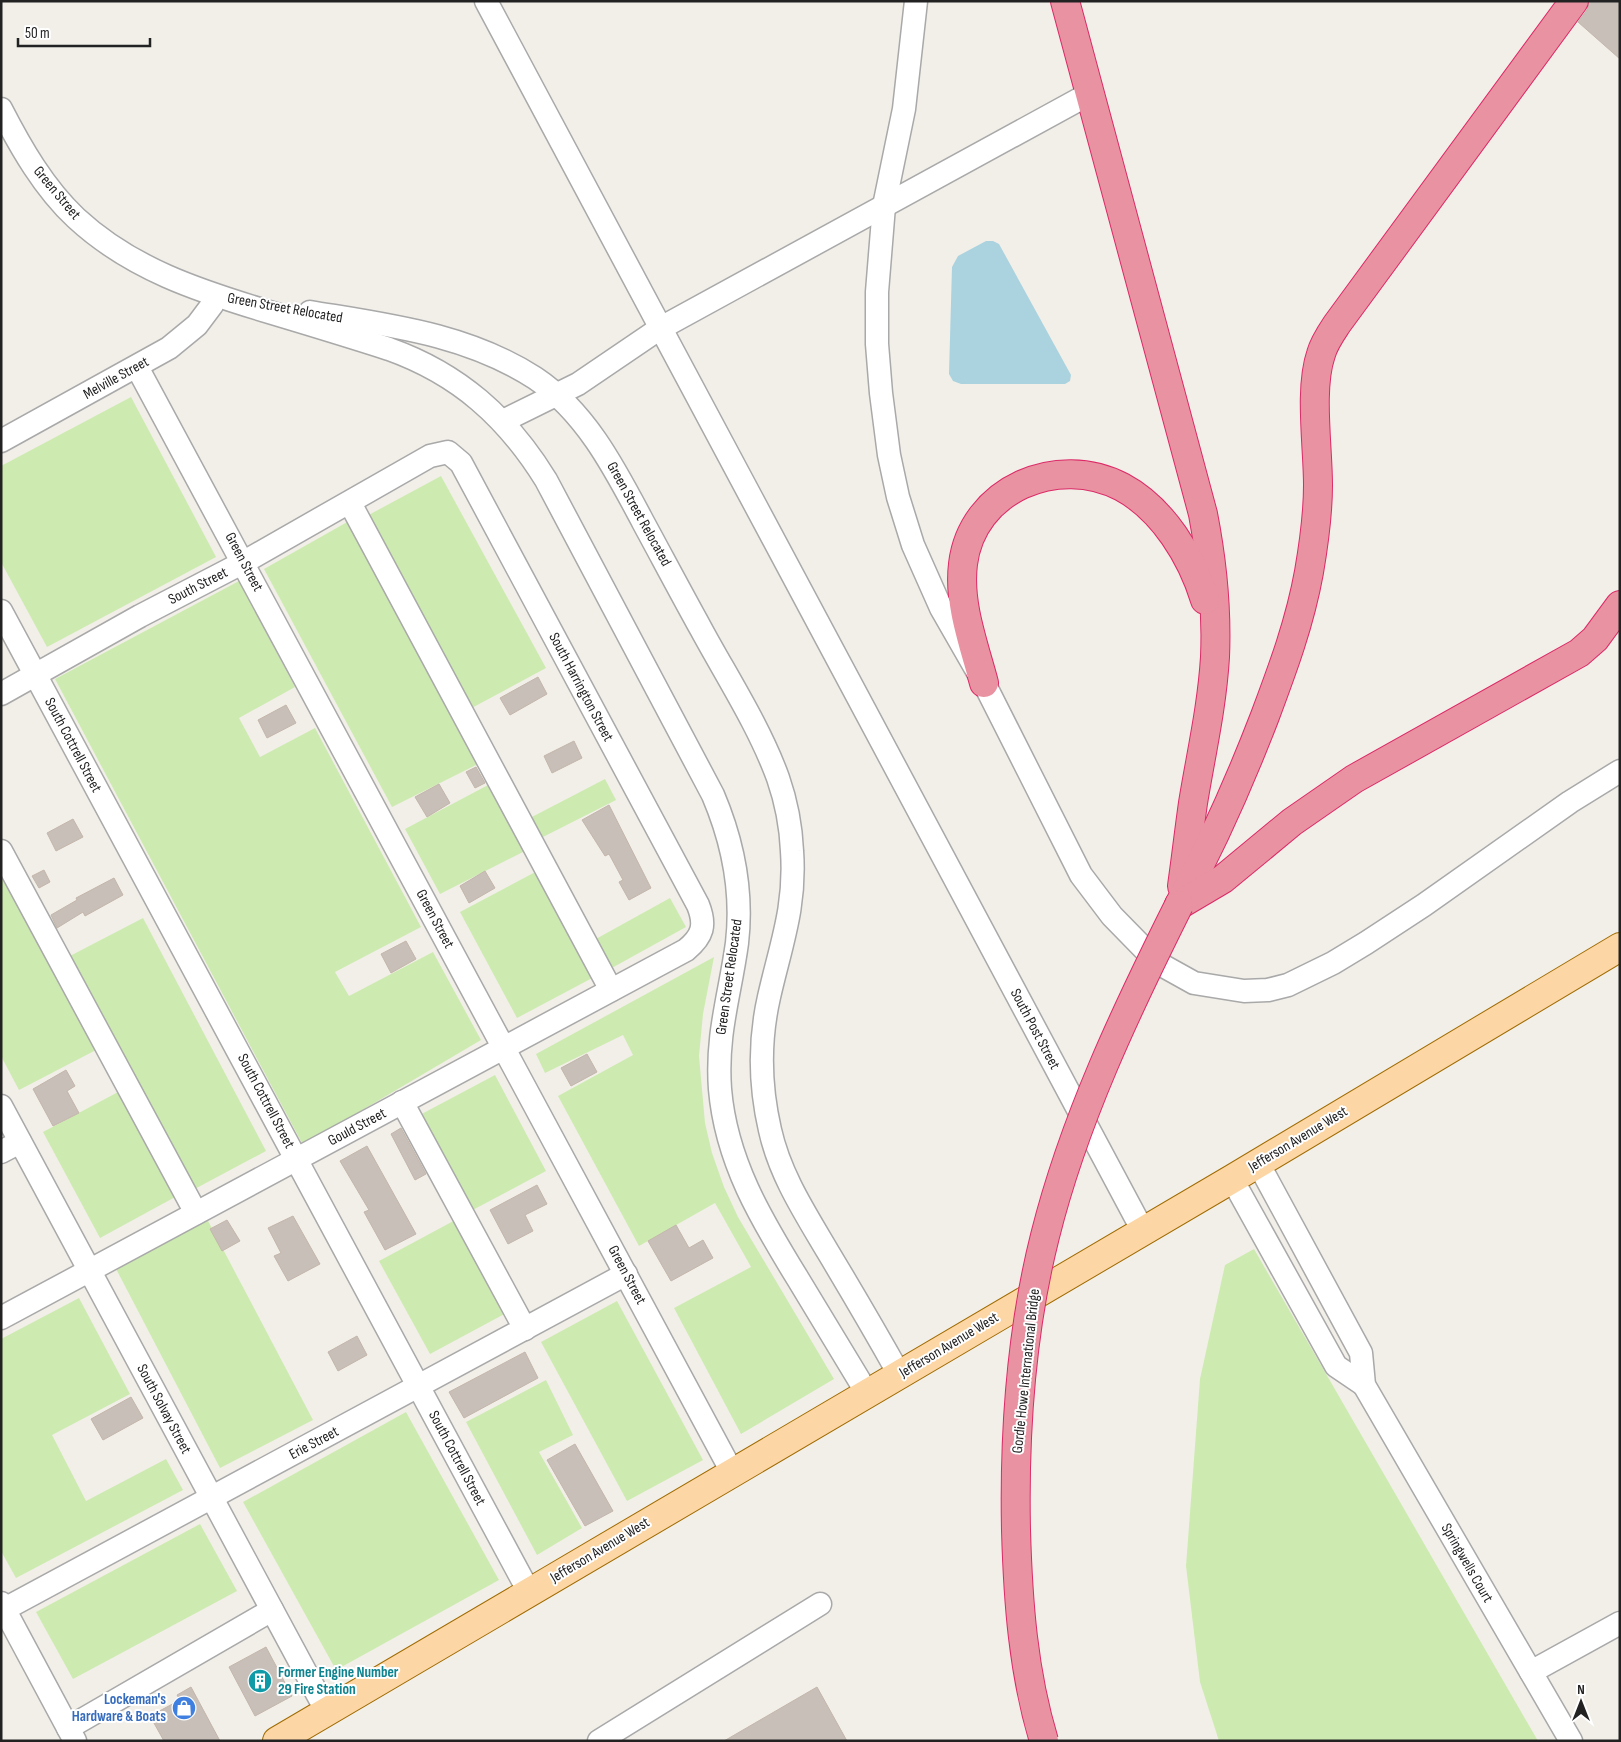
<svg xmlns="http://www.w3.org/2000/svg" width="1621" height="1742" viewBox="0 0 1621 1742" font-family="'Sofia Sans Condensed',sans-serif">
	<rect width="100%" height="100%" fill="#f2efe9"/>
	<g fill="#cdebb0">
		<polygon points="131,397 216,557 47,647 1,562 1,466"/>
		<polygon points="441,476 546,668 468,710 363,518"/>
		<polygon points="349,521 480,763 392,807 264,569"/>
		<polygon points="239,581 295,687 239,718 260,757 315,728 421,927 335,972 349,996 433,952 481,1040 303,1145 55,679"/>
		<polygon points="605,779 616,800 539,839 528,819"/>
		<polygon points="490,784 525,851 440,894 405,829"/>
		<polygon points="539,870 596,976 517,1018 460,912"/>
		<polygon points="1,874 96,1050 19,1090 1,1056"/>
		<polygon points="670,898 686,927 610,969 594,940"/>
		<polygon points="143,918 266,1151 191,1191 68,957"/>
		<polygon points="714,957 703,1014 699,1056 705,1123 712,1153 724,1187 738,1217 834,1379 741,1434 674,1308 751,1267 715,1203 639,1246 558,1096 633,1055 623,1035 545,1073 536,1054"/>
		<polygon points="495,1075 546,1171 467,1213 416,1117"/>
		<polygon points="120,1091 177,1196 100,1238 43,1132"/>
		<polygon points="206,1217 313,1420 220,1468 114,1265"/>
		<polygon points="459,1218 510,1311 430,1354 379,1261"/>
		<polygon points="1254,1249 1538,1741 1219,1741 1200,1682 1186,1566 1200,1379 1225,1265"/>
		<polygon points="79,1298 130,1394 52,1435 86,1501 166,1459 183,1490 16,1578 1,1551 1,1339"/>
		<polygon points="617,1301 703,1460 627,1501 541,1342"/>
		<polygon points="546,1380 573,1435 539,1452 582,1528 537,1555 466,1422"/>
		<polygon points="406,1412 499,1580 336,1670 243,1502"/>
		<polygon points="200,1524 237,1591 73,1679 36,1612"/>
	</g>
	<polygon fill="#aad3df" points="986,241 993,241 999,244 1071,375 1070,381 1065,384 961,384 953,381 949,374 952,267 958,256"/>
	<g fill="#c7bfb8" stroke="#c4b6ab">
		<polygon points="1589,1 1620,1 1620,59 1578,22 1587,10"/>
		<polygon points="538,677 547,694 510,715 500,698"/>
		<polygon points="286,705 296,723 267,738 258,720"/>
		<polygon points="574,741 582,758 552,773 544,756"/>
		<polygon points="476,767 485,783 475,788 466,772"/>
		<polygon points="439,784 450,803 427,817 415,797"/>
		<polygon points="609,805 651,888 629,900 619,882 623,880 609,854 605,856 582,820"/>
		<polygon points="73,819 83,837 56,851 47,833"/>
		<polygon points="44,870 50,882 39,888 32,876"/>
		<polygon points="485,871 495,888 469,903 460,886"/>
		<polygon points="114,878 123,895 85,916 83,912 57,928 51,915 77,900 76,898"/>
		<polygon points="406,941 416,959 391,973 381,954"/>
		<polygon points="587,1054 597,1072 571,1086 561,1068"/>
		<polygon points="66,1070 75,1086 67,1091 79,1113 53,1126 33,1089"/>
		<polygon points="401,1128 426,1174 415,1180 391,1134"/>
		<polygon points="367,1146 416,1234 385,1250 364,1212 369,1210 340,1161"/>
		<polygon points="537,1185 547,1204 525,1215 533,1231 508,1244 490,1210"/>
		<polygon points="293,1216 320,1264 288,1281 274,1256 281,1253 268,1228"/>
		<polygon points="227,1220 240,1241 222,1251 210,1229"/>
		<polygon points="676,1225 689,1248 703,1240 713,1258 671,1281 648,1241"/>
		<polygon points="357,1336 367,1355 338,1371 328,1352"/>
		<polygon points="525,1352 538,1378 464,1418 449,1392"/>
		<polygon points="131,1397 143,1418 103,1440 91,1419"/>
		<polygon points="575,1444 613,1511 585,1526 547,1460"/>
		<polygon points="266,1647 292,1696 255,1716 229,1667"/>
		<polygon points="191,1687 220,1741 164,1741 150,1716 180,1700 177,1695"/>
		<polygon points="817,1687 847,1741 724,1741"/>
	</g>
	<g fill="none" stroke-linecap="round" stroke-linejoin="round">
		<g stroke="#a9a9a9" stroke-width="25">
			<g id="minor">
				<polyline points="486,1 1143,1231"/>
				<polyline points="916,1 904,109 884,206 877,292 877,344 881,393 889,455 898,497 913,545 941,608 984,683 1081,875 1112,916 1158,963 1194,983 1244,991 1268,990 1288,985 1333,963 1366,943 1424,905 1570,802 1620,771"/>
				<path d="M1,109C21,148 44,188 76,218C131,269 199,291 269,312C309,324 349,336 389,349C459,374 507,417 546,480L713,795C733,842 743,891 737,943C730,995 716,1034 720,1089C726,1161 761,1219 798,1279C821,1317 844,1355 867,1393"/>
				<path d="M310,312C388,325 467,334 535,378C586,412 615,469 643,522C662,557 681,593 701,629C727,677 759,726 778,778C786,801 791,827 792,851C796,907 781,944 769,997C759,1041 760,1087 770,1130C780,1175 805,1213 828,1252C852,1292 876,1333 899,1374"/>
				<polyline points="137,367 732,1472"/>
				<polyline points="503,421 578,384 659,329 1089,94"/>
				<polyline points="1,441 169,348 197,325 212,305 215,296"/>
				<polyline points="350,503 611,990"/>
				<polyline points="1,611 529,1592"/>
				<path d="M1,694L140,616L244,562L430,456L448,452L461,463L698,905C706,925 703,936 686,950L1,1318"/>
				<polyline points="1,851 196,1213"/>
				<polyline points="402,1102 525,1329"/>
				<polyline points="1,1106 327,1712"/>
				<polyline points="1,1152 20,1142"/>
				<polyline points="1258,1163 1361,1353 1364,1385 1571,1741"/>
				<polyline points="1232,1179 1336,1366 1364,1385"/>
				<polyline points="1,1603 75,1741"/>
				<polyline points="1,1611 626,1274"/>
				<polyline points="1531,1672 1620,1623"/>
				<polyline points="68,1728 272,1610"/>
				<polyline points="599,1741 820,1604"/>
			</g>
		</g>
		<g stroke="#a06b00" stroke-width="30">
			<polyline id="major" points="277,1741 1232,1179 1620,947"/>
		</g>
		<g stroke="#dc2a67" stroke-width="30">
			<g id="highway">
				<path d="M1065,1L1203,514C1212,560 1217,610 1215,657C1212,707 1201,754 1193,803C1189,831 1186,858 1182,886"/>
				<path d="M984,683C974,645 958,604 963,564C972,489 1058,453 1122,487C1163,509 1192,557 1205,600"/>
				<path d="M1179,905C1212,844 1240,781 1265,716C1283,668 1300,622 1309,572C1314,543 1318,515 1318,485C1318,447 1309,389 1321,354C1324,343 1331,333 1337,324L1574,1"/>
				<polyline points="1179,905 1223,879 1292,822 1354,779 1579,653 1595,639 1620,605"/>
			</g>
		</g>
		<use href="#minor" stroke="#fff" stroke-width="22"/>
		<use href="#major" stroke="#fcd6a4" stroke-width="28"/>
		<use href="#highway" stroke="#e892a2" stroke-width="28"/>
		<g stroke="#dc2a67" stroke-width="30" stroke-linecap="butt">
			<path id="highway-bridge" d="M1044,1741C1023,1672 1018,1601 1016,1530C1014,1432 1021,1331 1045,1236C1074,1120 1126,1011 1179,905"/>
		</g>
		<use href="#highway-bridge" stroke="#e892a2" stroke-width="28"/>
	</g>
	<defs>
		<g id="building-disc" transform="scale(1.25)"><circle r="9.5" fill="#0f9aa8" stroke="#fff"/><path d="M-4-6H4V6H1V3H-1V6H-4ZM-2.5-4.3h1.7v1.8h-1.7ZM.8-4.3h1.7v1.8H.8ZM-2.5-1h1.7V.8h-1.7ZM.8-1h1.7V.8H.8Z" fill="#fff"/></g>
		<g id="shop-disc" transform="scale(1.25)"><circle r="9.5" fill="#3f7fe0" stroke="#fff"/><path d="M-5-2.5h2.3a2.7 3.5 0 0 1 5.4 0H5L5.5 6h-11ZM-1.5-2.5h3a1.5 2.3 0 0 0-3 0Z" fill="#fff"/></g>
	</defs>
	<g fill-rule="evenodd">
		<use href="#building-disc" x="260" y="1681"/>
		<use href="#shop-disc" x="184" y="1708"/>
	</g>
	<g text-anchor="middle" dominant-baseline="central" stroke-width="4" stroke-linejoin="round" paint-order="stroke">
		<g font-size="15" fill="#222" stroke="#fff">
			<text transform="translate(57 193) rotate(50)">Green Street</text>
			<text transform="translate(285 308) rotate(10)">Green Street Relocated</text>
			<text transform="translate(116 378) rotate(-29)">Melville Street</text>
			<text transform="translate(639 514) rotate(61)">Green Street Relocated</text>
			<text transform="translate(244 562) rotate(62)">Green Street</text>
			<text transform="translate(198 586) rotate(-27)">South Street</text>
			<text transform="translate(581 687) rotate(62)">South Harrington Street</text>
			<text transform="translate(73 745) rotate(62)">South Cottrell Street</text>
			<text transform="translate(435 919) rotate(62)">Green Street</text>
			<text transform="translate(729 977) rotate(-82)">Green Street Relocated</text>
			<text transform="translate(1035 1029) rotate(62)">South Post Street</text>
			<text transform="translate(266 1101) rotate(62)">South Cottrell Street</text>
			<text transform="translate(357 1127) rotate(-28)">Gould Street</text>
			<text transform="translate(1298 1139) rotate(-31)">Jefferson Avenue West</text>
			<text transform="translate(627 1275) rotate(62)">Green Street</text>
			<text transform="translate(949 1345) rotate(-31)">Jefferson Avenue West</text>
			<text transform="translate(1026 1371) rotate(-84)">Gordie Howe International Bridge</text>
			<text transform="translate(164 1409) rotate(62)">South Solvay Street</text>
			<text transform="translate(314 1443) rotate(-28)">Erie Street</text>
			<text transform="translate(457 1458) rotate(62)">South Cottrell Street</text>
			<text transform="translate(600 1550) rotate(-31)">Jefferson Avenue West</text>
			<text transform="translate(1467 1563) rotate(60)">Springwells Court</text>
		</g>
		<g font-size="15" font-weight="bold" fill="#0d838f" stroke="#fff" text-anchor="start">
			<text x="278" y="1672">Former Engine Number<tspan x="278" dy="17">29 Fire Station</tspan></text>
		</g>
		<g font-size="15" font-weight="bold" fill="#366cbe" stroke="#fff" text-anchor="end">
			<text x="166" y="1699">Lockeman's<tspan x="166" dy="17">Hardware &amp; Boats</tspan></text>
		</g>
	</g>
	<rect width="1621" height="1742" fill="none" stroke="#222222" stroke-width="5"/>
	<g transform="translate(1581 1702)" stroke="#ffffff" stroke-width="4" paint-order="stroke">
	<path d="M0-4L9 19L0 12L-9 19Z" fill="#222222"/>
	<text y="-8" font-size="14" font-weight="bold" text-anchor="middle" fill="#222222">N</text>
	</g>
	<path d="M18 38v8h132v-8" fill="none" stroke="#222222" stroke-width="2.5"/>
	<text x="25" y="38" font-size="15" fill="#222222" stroke="#ffffff" stroke-width="4" paint-order="stroke">50 m</text>
</svg>
